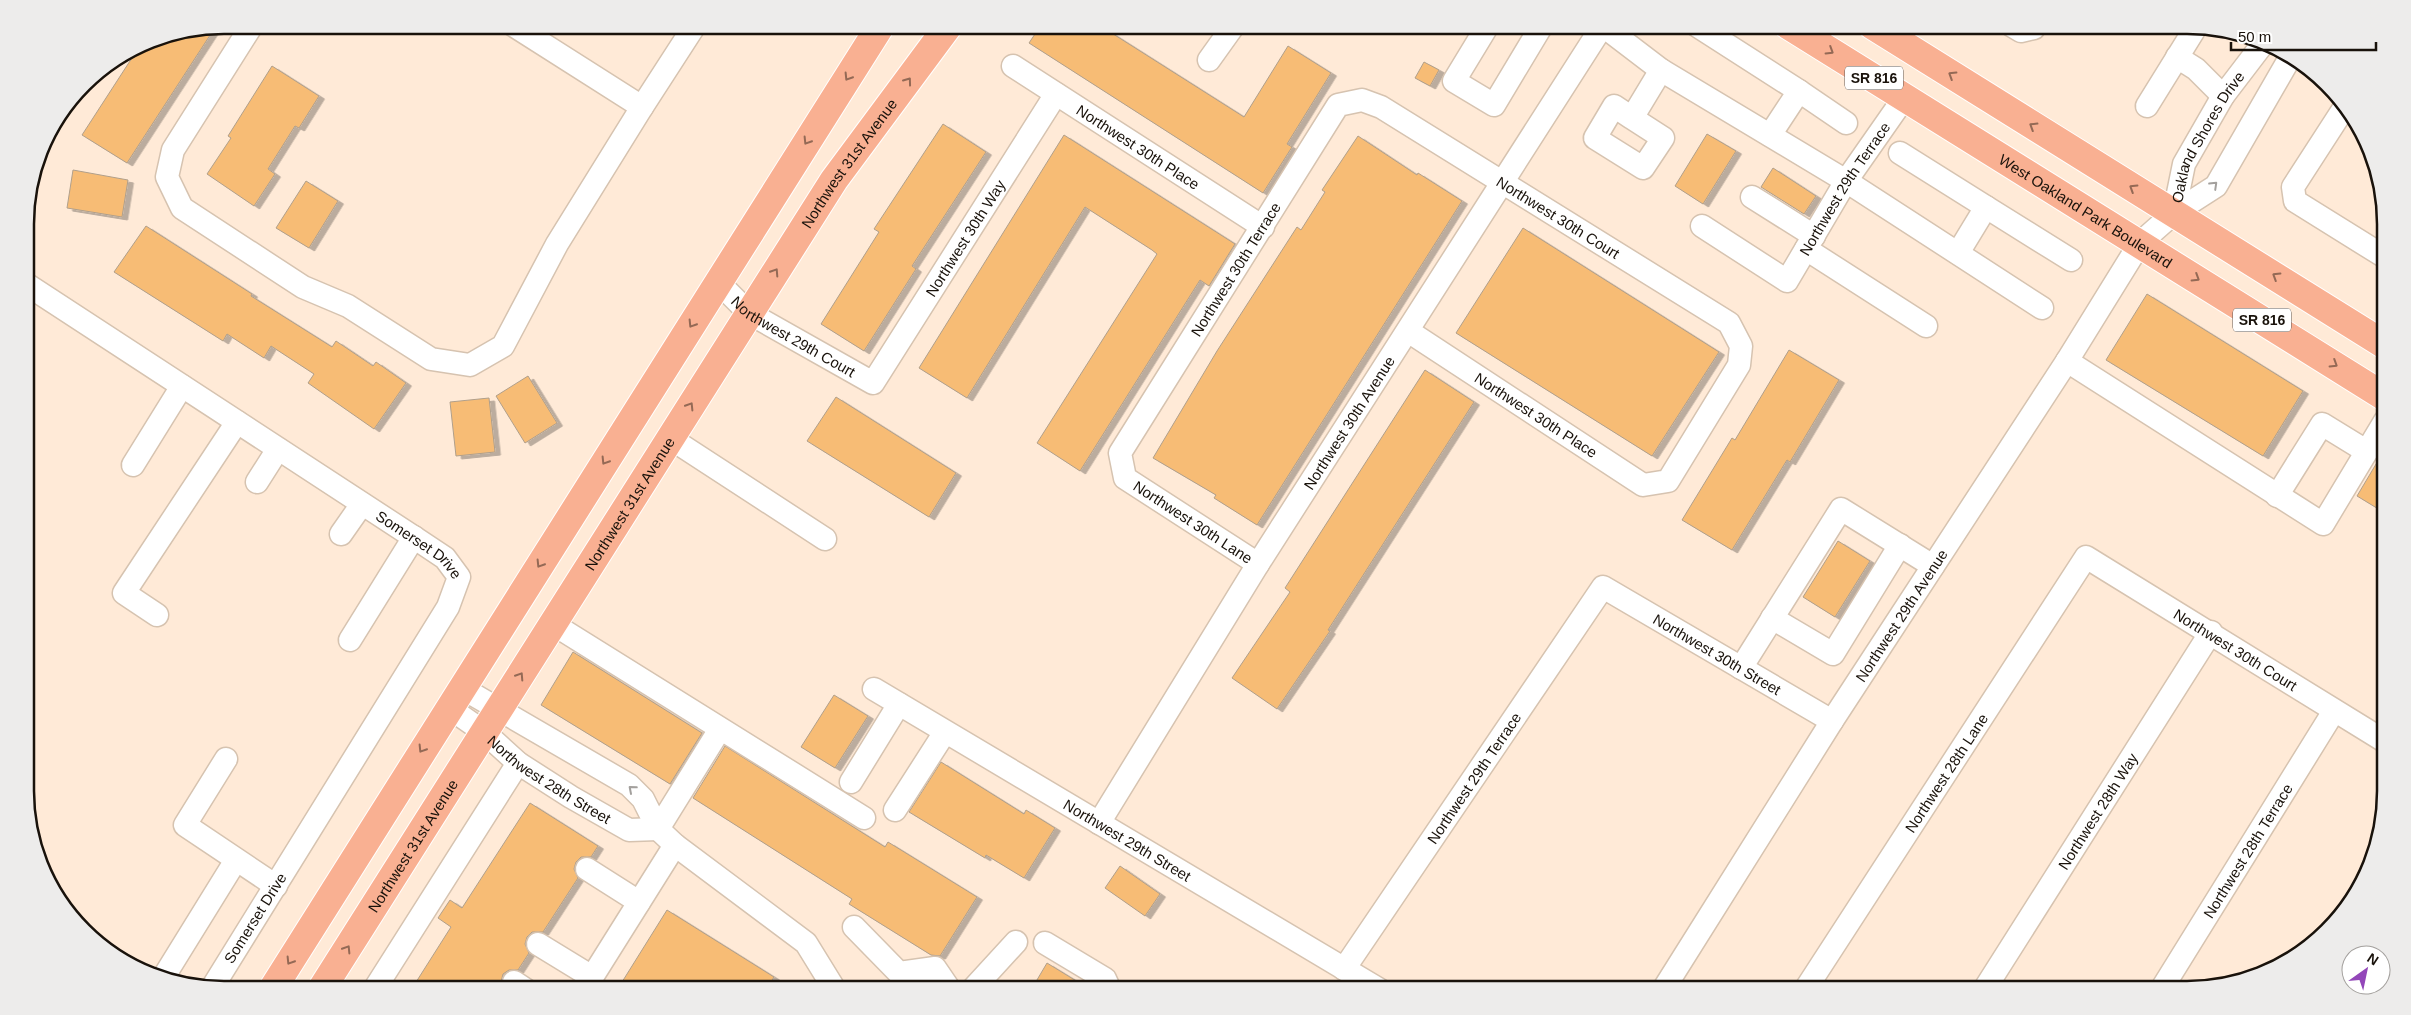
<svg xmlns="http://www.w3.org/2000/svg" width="2411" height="1015" viewBox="0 0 2411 1015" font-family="Arial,sans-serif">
	<defs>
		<filter id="shadow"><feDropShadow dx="5.5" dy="3" stdDeviation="0" flood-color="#0004"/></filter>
	</defs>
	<rect width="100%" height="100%" fill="#ffead7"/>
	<g fill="#f7bc74" stroke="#b09f8b" filter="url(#shadow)">
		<polygon points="1041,25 1099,25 1244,117 1288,46 1331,73 1287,144 1292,147 1263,193 1029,43"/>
		<polygon points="216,26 127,163 82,135 141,44 148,40"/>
		<polygon points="1424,62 1439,70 1430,86 1415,78"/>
		<polygon points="272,66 319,96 299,128 295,126 268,169 275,174 254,206 207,174 231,138 228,136"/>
		<polygon points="943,124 986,152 912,266 916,269 864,351 821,324 879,232 874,229"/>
		<polygon points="1707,134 1736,151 1703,204 1675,186"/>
		<polygon points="1064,135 1235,244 1209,286 1200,280 1080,471 1037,443 1157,254 1152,250 1085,207 967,398 919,368"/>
		<polygon points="1358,136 1417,175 1418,173 1462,201 1257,525 1214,498 1216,495 1153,458 1217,351 1297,227 1301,230 1325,192 1322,190"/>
		<polygon points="1773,168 1816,196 1804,214 1761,187"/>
		<polygon points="73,170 128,180 122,217 67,208"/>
		<polygon points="306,181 338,201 309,248 276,228"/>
		<polygon points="146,226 252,294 251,296 332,347 336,341 373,366 376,362 406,383 374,429 308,383 314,374 271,346 264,358 227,334 223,341 114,272"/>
		<polygon points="1523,228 1719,352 1652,456 1456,333"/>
		<polygon points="2147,294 2303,391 2263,456 2106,360"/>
		<polygon points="1789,350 1839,380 1790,462 1787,460 1732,550 1682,520 1732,438 1735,440"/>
		<polygon points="1425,370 1474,402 1328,630 1330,631 1277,709 1232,678 1290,592 1285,588"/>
		<polygon points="528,376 557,423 525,443 496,396"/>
		<polygon points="836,397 956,473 929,517 807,441"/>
		<polygon points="489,398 495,452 456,456 450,402"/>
		<polygon points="2385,449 2385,513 2357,496"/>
		<polygon points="1838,541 1870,561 1835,617 1803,597"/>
		<polygon points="573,652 702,733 670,784 541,705"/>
		<polygon points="834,695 868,716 835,768 801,747"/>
		<polygon points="725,746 885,847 888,842 977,897 940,956 931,955 849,904 852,899 693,798"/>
		<polygon points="941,762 1024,814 1026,810 1055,828 1024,878 986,855 985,858 909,812"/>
		<polygon points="530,803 598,846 591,857 581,857 576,862 574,869 578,878 543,932 532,932 527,937 525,944 529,953 518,970 509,970 503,974 501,982 504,990 411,990 451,927 438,918 450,900 462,908"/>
		<polygon points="1120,866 1160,894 1145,916 1105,888"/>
		<polygon points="667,910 774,977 766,990 617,990"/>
		<polygon points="1047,963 1091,990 1031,990"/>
	</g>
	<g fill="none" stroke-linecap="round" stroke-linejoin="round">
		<g stroke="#d6c3b0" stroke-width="25">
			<g id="minor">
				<polyline points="252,25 173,150 167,177 182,208 303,287 348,306 431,359 470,365 503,346 557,244 642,107 513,25"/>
				<polyline points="1488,25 1454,81 1494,105 1542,25"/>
				<polyline points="1602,25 1661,70 1846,181 2042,308"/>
				<polyline points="1696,25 1799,91 1770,135"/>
				<polyline points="2011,25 2021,31 2034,28 2036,25"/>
				<polyline points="2177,57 2196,69 2223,96"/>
				<polyline points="1209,60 1234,25"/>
				<path id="s1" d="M1013,66L1263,227"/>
				<polyline points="1799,91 1846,123"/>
				<polyline points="2346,105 2293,187 2295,201 2385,257"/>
				<polyline points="2147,106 2196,27"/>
				<polyline points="642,107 695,25"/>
				<polyline points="1632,118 1614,106 1595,138 1643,168 1663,138 1632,118 1661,70"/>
				<polyline points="1900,153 1986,207 1958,253"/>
				<polyline points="1752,197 1814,236"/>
				<polyline points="1986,207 2071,260"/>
				<path id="s2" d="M2174,213L2184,164L2223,96L2265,41"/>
				<path id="s3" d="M1702,226L1787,281L1846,181L1904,98"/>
				<polyline points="1806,249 1926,326"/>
				<path id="s4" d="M718,282L749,313L873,383L1056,94"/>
				<path id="s5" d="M26,284L418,540L445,558L459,577L448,607L212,988"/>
				<polyline points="2067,361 2323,524 2385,421"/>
				<polyline points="670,438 825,539"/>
				<polyline points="133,465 182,386"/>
				<polyline points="257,482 278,449"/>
				<polyline points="2277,496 2322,424 2366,451"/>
				<polyline points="341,534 362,504"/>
				<path id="s6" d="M1258,564L1125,478L1120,453L1338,105L1362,100L1381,107L1729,323L1741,346L1739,365L1668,481L1643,485L1408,331"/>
				<polyline points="157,615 124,593 237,422"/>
				<polyline points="1772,618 1833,654 1900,545"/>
				<polyline points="553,624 864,818"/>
				<polyline points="350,640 414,537"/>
				<polyline points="1741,668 1841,509 1933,566"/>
				<polyline points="462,688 629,785 643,799 658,829 675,845 806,943 835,990"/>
				<path id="s7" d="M874,689L1380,990"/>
				<path id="s8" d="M448,707L484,732L518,763L571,797L629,830L658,829"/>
				<polyline points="226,759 185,825 276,886"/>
				<polyline points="851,782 899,704"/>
				<polyline points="895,810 945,732"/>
				<path id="s9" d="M1099,823L1258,564L1603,25"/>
				<polyline points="658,829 720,729"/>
				<polyline points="587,869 639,902"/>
				<polyline points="854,927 899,973 935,968 950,990"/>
				<polyline points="1045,943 1105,979 1110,990"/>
				<polyline points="538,944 592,977"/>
				<path id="s10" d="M1344,969L1603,587L1832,721"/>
				<polyline points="163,978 236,860"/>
				<polyline points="514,982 526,990"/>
				<polyline points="374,990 518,763"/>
				<polyline points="584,990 675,845"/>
				<polyline points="972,990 1016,942"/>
				<path id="s11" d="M1663,990L1832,721L2067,361L2140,243L2174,213L2216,186L2291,56"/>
				<path id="s12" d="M1805,990L2086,557L2386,742"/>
				<path id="s13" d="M1984,990L2211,632"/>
				<path id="s14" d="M2161,990L2334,711"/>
			</g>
		</g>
		<g stroke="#fff" stroke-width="30">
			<g id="major">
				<path id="s15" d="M1788,25L2385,397"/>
				<polyline points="1872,25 2385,345"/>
				<polyline points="272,990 881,25"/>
				<path id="s16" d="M321,990L834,180L949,25"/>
			</g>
		</g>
		<use href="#minor" stroke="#fff" stroke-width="22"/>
		<use href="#major" stroke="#f9b092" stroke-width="28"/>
	</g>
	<defs><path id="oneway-chevron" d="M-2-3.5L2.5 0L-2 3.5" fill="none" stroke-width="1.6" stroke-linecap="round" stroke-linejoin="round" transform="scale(1.25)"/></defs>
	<g stroke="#946955">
		<use href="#oneway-chevron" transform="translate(1830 51) rotate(32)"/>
		<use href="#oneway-chevron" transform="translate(1952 75) rotate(-148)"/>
		<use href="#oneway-chevron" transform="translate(848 77) rotate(122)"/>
		<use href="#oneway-chevron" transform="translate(908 81) rotate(-54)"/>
		<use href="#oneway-chevron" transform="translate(2033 126) rotate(-148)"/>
		<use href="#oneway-chevron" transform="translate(807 141) rotate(122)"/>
		<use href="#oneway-chevron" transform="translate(2133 188) rotate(-148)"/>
		<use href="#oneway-chevron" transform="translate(775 272) rotate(-57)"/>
		<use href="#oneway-chevron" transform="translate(2276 276) rotate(-148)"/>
		<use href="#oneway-chevron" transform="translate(2196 278) rotate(32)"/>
		<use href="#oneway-chevron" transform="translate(692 324) rotate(122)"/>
		<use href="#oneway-chevron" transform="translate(2334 364) rotate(32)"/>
		<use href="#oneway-chevron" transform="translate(690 406) rotate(-58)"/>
		<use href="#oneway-chevron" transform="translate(605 461) rotate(122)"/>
		<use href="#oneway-chevron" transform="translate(540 564) rotate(122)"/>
		<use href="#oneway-chevron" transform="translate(520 676) rotate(-57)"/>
		<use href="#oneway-chevron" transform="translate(422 749) rotate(122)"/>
		<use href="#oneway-chevron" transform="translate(347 949) rotate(-58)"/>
		<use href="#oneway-chevron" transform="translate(290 961) rotate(122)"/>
	</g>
	<g stroke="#a3a09d">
		<use href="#oneway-chevron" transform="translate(2214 185) rotate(-44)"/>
		<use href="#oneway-chevron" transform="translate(632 789) rotate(-139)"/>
	</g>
	<g text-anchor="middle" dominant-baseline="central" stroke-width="4" stroke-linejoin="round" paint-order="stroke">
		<g fill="#fff" stroke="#5e5954" stroke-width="1">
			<rect x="1845" y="66.5" width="58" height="23" rx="4"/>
			<rect x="2233" y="308.5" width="58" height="23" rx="4"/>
		</g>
		<g font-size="14" font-weight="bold" fill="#19120b">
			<text x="1874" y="78">SR 816</text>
			<text x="2262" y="320">SR 816</text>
		</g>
		<g font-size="15" fill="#19120b" stroke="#fff">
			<text stroke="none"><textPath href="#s2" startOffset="84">Oakland Shores Drive</textPath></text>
			<text stroke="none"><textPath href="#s1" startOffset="149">Northwest 30th Place</textPath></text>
			<text stroke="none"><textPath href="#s16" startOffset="981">Northwest 31st Avenue</textPath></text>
			<text stroke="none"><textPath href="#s3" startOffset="210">Northwest 29th Terrace</textPath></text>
			<text stroke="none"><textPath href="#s15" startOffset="351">West Oakland Park Boulevard</textPath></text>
			<text stroke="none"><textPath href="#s6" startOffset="848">Northwest 30th Court</textPath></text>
			<text stroke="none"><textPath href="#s4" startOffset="358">Northwest 30th Way</textPath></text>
			<text stroke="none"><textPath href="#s6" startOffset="401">Northwest 30th Terrace</textPath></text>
			<text stroke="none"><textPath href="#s4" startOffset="94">Northwest 29th Court</textPath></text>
			<text transform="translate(1536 415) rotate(33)">Northwest 30th Place</text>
			<text stroke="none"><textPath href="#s9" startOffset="472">Northwest 30th Avenue</textPath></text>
			<text stroke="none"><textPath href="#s16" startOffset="576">Northwest 31st Avenue</textPath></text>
			<text transform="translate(1193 522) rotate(33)">Northwest 30th Lane</text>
			<text stroke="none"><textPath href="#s5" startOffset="472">Somerset Drive</textPath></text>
			<text stroke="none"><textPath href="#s11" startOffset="444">Northwest 29th Avenue</textPath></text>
			<text stroke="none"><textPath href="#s12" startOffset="692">Northwest 30th Court</textPath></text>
			<text stroke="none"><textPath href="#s10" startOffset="594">Northwest 30th Street</textPath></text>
			<text stroke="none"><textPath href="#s12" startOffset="259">Northwest 28th Lane</textPath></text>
			<text stroke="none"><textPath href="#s8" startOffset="125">Northwest 28th Street</textPath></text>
			<text stroke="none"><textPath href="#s10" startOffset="231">Northwest 29th Terrace</textPath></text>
			<text stroke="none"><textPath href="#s13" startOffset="212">Northwest 28th Way</textPath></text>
			<text stroke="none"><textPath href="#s7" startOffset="295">Northwest 29th Street</textPath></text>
			<text stroke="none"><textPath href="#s16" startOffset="171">Northwest 31st Avenue</textPath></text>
			<text stroke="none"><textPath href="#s14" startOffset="164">Northwest 28th Terrace</textPath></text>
			<text transform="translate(255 918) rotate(-58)">Somerset Drive</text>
		</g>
	</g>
	<path d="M0 0H2411V1015H0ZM224 34H2187A190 190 0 0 1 2377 224V791A190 190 0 0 1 2187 981H224A190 190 0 0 1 34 791V224A190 190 0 0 1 224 34Z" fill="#edeceb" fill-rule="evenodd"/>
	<path fill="none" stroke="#19120b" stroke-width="2.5" d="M224 34H2187A190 190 0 0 1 2377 224V791A190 190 0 0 1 2187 981H224A190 190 0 0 1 34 791V224A190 190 0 0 1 224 34Z"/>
	<g transform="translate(2366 970) rotate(33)"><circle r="24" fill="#ffffff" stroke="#a3a09d"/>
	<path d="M0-4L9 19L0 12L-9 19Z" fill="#9347b9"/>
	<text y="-8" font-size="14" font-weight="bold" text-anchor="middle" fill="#19120b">N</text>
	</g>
	<path d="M2231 42v8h145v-8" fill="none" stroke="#19120b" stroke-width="2.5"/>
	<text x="2238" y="42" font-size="15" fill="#19120b" stroke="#ffffff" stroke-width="4" paint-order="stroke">50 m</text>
</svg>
